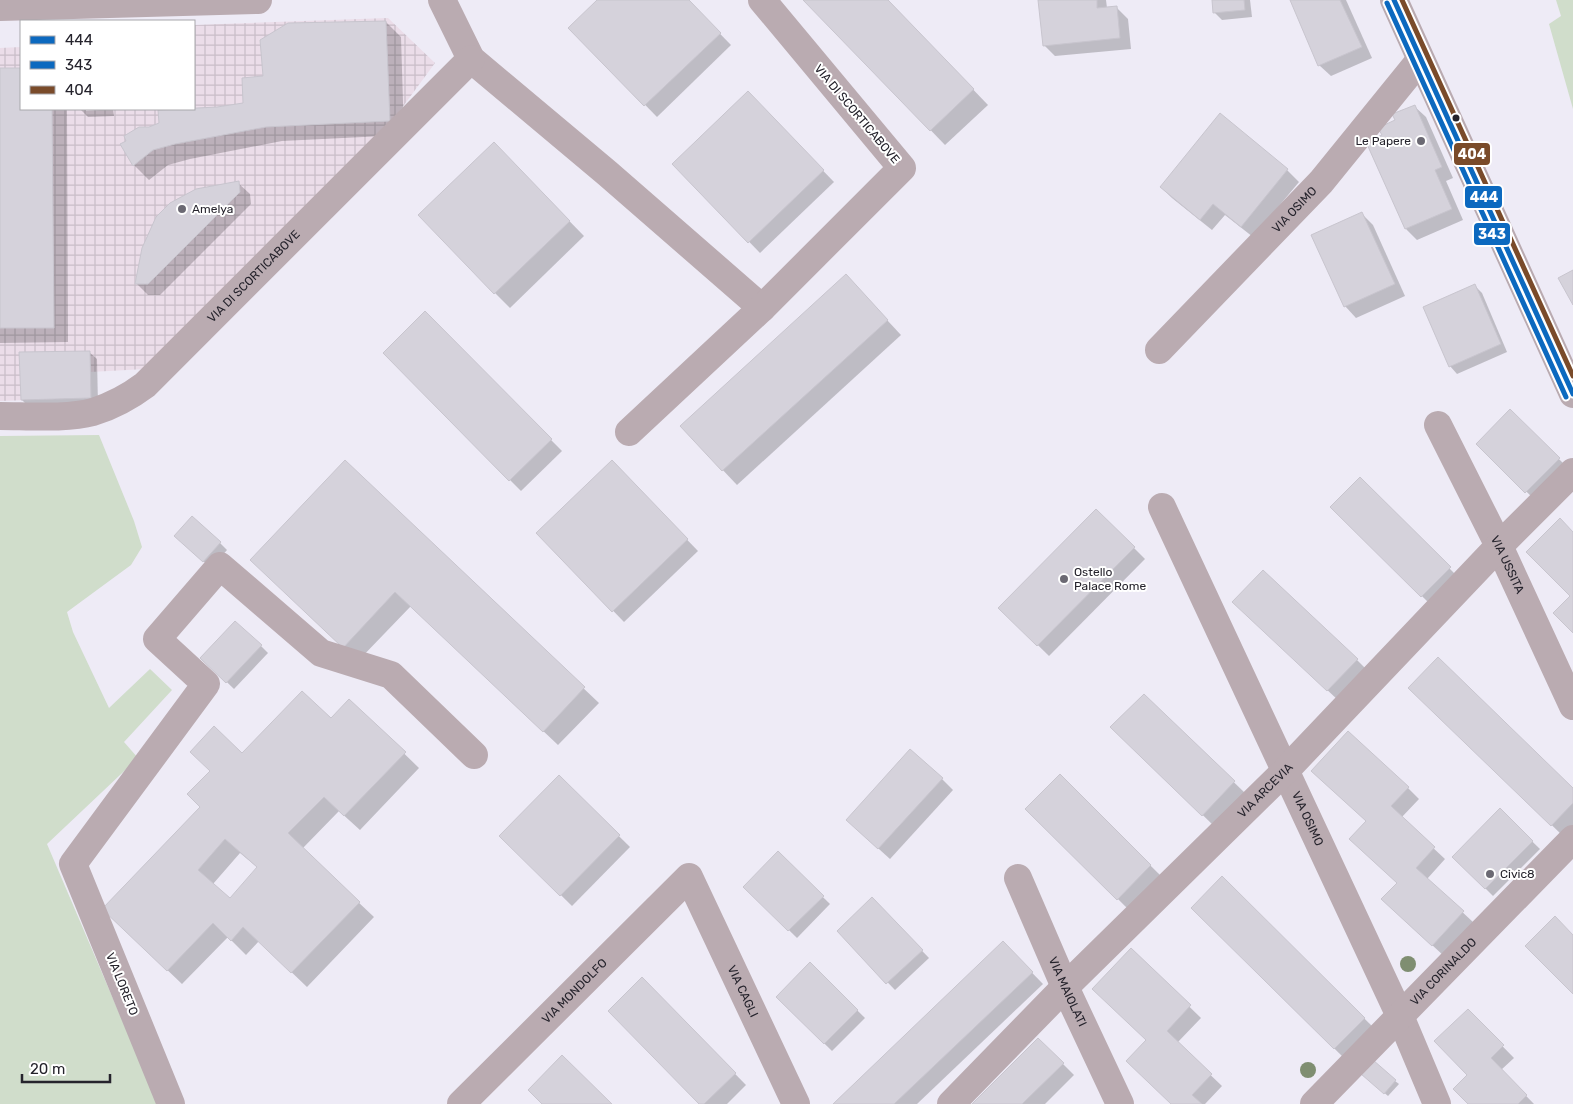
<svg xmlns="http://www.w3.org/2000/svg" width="1573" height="1104" viewBox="0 0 1573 1104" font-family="Rubik,sans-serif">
	<defs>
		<pattern id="industrial-grid" width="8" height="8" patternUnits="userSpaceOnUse" patternTransform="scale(1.25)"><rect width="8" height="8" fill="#ebdde9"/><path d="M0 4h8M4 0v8" fill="none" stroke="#c9bdc8"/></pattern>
	</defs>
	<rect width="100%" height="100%" fill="#eeebf6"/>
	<polygon fill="url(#industrial-grid)" points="388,18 435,63 393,120 146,369 90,372 91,398 0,401 0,48 21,47 21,109 194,109 194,25"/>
	<g fill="#d0ddcb">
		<polygon points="1556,0 1573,0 1573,109 1549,24 1561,16"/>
		<polygon points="99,435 134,521 142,547 131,565 67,612 73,632 109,708 150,669 172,690 124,742 138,758 47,844 158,1104 0,1104 0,436"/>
	</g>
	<g fill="#0003" fill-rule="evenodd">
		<polygon points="599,0 687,0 731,45 657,117 570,28"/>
		<polygon points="805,0 887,0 988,105 945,145"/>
		<polygon points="1039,0 1106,0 1107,8 1116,7 1128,19 1131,49 1055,56 1044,45"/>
		<polygon points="1213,0 1250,0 1252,17 1222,20 1215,13"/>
		<polygon points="1291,0 1346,0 1372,58 1331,76 1319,65"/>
		<polygon points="386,22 401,37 404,135 282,141 190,159 168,165 149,180 134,165 150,129 160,124 176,111 177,109 218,109 244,104 264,77"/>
		<polygon points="0,69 21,69 21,109 67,109 68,342 0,343"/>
		<polygon points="748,93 834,182 760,253 674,164"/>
		<polygon points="1414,106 1426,117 1453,178 1446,181 1463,220 1417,240 1406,229 1367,143 1383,136 1396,121"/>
		<polygon points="80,109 86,109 86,111 113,109 114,116 88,117"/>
		<polygon points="1220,115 1287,170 1299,182 1253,237 1225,215 1212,230 1172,198 1161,187"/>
		<polygon points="494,144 584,236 510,308 495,293"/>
		<polygon points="238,183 250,194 251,204 160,295 148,295 137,284"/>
		<polygon points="1362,214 1373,225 1405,296 1356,318 1345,306"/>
		<polygon points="1474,285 1482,293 1507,352 1457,374 1450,366"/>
		<polygon points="860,291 901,335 737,485 681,426"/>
		<polygon points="425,313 562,451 521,491 384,353"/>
		<polygon points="89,352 97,359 98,405 29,407 22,400"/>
		<polygon points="1510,411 1566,466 1534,499 1478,444"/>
		<polygon points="345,462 599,703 558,745 411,606 358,661 266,574"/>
		<polygon points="612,462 698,551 624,622 538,533"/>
		<polygon points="1360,479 1461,580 1433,607 1332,507"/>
		<polygon points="1096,510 1145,559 1049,656 1000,608"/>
		<polygon points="183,543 220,543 227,550 211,568"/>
		<polygon points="1245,613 1357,660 1368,671 1339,701"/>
		<polygon points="261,646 268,653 234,689 202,658"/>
		<polygon points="1144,695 1245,793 1214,826 1112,727"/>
		<polygon points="1421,699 1573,789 1573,826 1563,836"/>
		<path d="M349,700L419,768L360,830L339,811L302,849L374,917L307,987L259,941L246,955L228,937L182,984L118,923L242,755L331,720ZM240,853L258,868L231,900L213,884Z"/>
		<polygon points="1060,776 1162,877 1129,910 1027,809"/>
		<polygon points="559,777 630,847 572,906 501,836"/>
		<polygon points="942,779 953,790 890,859 859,831"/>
		<polygon points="1408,788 1419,799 1401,818 1445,859 1427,879 1474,923 1444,956 1394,910 1398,883 1351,839"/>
		<polygon points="1500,810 1540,849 1493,896 1454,857"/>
		<polygon points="778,853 830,904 797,938 745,887"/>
		<polygon points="1222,878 1376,1030 1346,1060 1192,908"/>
		<polygon points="872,899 929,958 895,990 838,931"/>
		<polygon points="1003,943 1043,984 917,1104 834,1104"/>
		<polygon points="1131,950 1201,1018 1177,1043 1222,1086 1205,1104 1172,1104 1148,1040"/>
		<polygon points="810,964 865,1018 832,1051 777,997"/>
		<polygon points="642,979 746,1085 727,1104 700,1104"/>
		<polygon points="1468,1011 1514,1058 1501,1070 1534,1104 1470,1104"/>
		<polygon points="1038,1039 1074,1075 1045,1104 974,1104"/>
		<polygon points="1366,1077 1395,1081 1399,1084 1388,1096"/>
	</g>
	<g fill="#d5d2db" stroke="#c8c5ce" fill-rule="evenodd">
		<polygon points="597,0 689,0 721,33 644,106 568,28"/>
		<polygon points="803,0 888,0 974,89 930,131"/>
		<polygon points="1038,0 1097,0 1097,8 1117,6 1120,38 1043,46"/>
		<polygon points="1212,0 1244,0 1245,10 1213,13"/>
		<polygon points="1290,0 1340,0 1362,47 1318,66"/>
		<polygon points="386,21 390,121 266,127 175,144 153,150 133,166 120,144 126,141 124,136 139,127 149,127 159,123 158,110 217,107 243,103 242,78 263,76 260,40 288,23"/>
		<polygon points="0,68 21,68 21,109 52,109 54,328 0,328"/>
		<polygon points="748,91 824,170 748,243 672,164"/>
		<polygon points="1415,105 1442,167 1435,170 1452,209 1405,229 1366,142 1382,135 1378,128 1395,120 1392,114"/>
		<polygon points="1220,113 1288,169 1241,227 1213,204 1200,220 1160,187"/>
		<polygon points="494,142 570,221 494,294 418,215"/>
		<polygon points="239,181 240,192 148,284 135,284 142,248 156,217 170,203 196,189"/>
		<polygon points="1362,212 1395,284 1344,307 1311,235"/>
		<polygon points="1573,270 1573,305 1558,278"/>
		<polygon points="846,274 888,320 722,471 680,426"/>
		<polygon points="1475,284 1501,344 1449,367 1423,307"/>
		<polygon points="425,311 552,439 509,481 383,353"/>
		<polygon points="90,351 91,398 21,400 19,352"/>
		<polygon points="1510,409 1560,458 1525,493 1476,444"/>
		<polygon points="345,460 585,687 543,732 395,592 343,648 250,560"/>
		<polygon points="612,460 688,539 612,612 536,533"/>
		<polygon points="1360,477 1451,567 1421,597 1330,507"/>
		<polygon points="1096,509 1135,547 1037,646 998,608"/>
		<polygon points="192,516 221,542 203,562 174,536"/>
		<polygon points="1560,518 1573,532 1573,633 1553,613 1570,596 1526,552"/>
		<polygon points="1263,570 1358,659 1327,691 1232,602"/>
		<polygon points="235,621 262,645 226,683 200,658"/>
		<polygon points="1438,657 1573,788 1573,803 1551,826 1408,688"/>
		<path d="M302,691L331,718L349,699L406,752L344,816L324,797L288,833L360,902L291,973L243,927L231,941L213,923L167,971L102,909L200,807L187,794L210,771L190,752L214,726L242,753ZM225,839L257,867L230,898L198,870Z"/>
		<polygon points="1144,694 1235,781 1202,816 1110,727"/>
		<polygon points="1348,731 1409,787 1391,806 1435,847 1416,868 1464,911 1432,946 1381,899 1397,883 1349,839 1366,821 1311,771"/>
		<polygon points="910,749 943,778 878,849 846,820"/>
		<polygon points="1060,774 1151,865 1117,900 1025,809"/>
		<polygon points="559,775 620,835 560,896 499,836"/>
		<polygon points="1500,808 1533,841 1485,889 1452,857"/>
		<polygon points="778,851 824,896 788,931 743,887"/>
		<polygon points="1222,876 1365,1018 1334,1049 1191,908"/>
		<polygon points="872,897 923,950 886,984 837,931"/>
		<polygon points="1555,916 1573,935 1573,994 1525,946"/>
		<polygon points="1003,941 1033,972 894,1104 833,1104"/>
		<polygon points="1131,948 1191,1005 1167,1031 1212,1074 1192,1095 1202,1104 1171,1104 1126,1061 1146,1040 1092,989"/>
		<polygon points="810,962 858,1010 824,1044 776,997"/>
		<polygon points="642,977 736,1073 704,1104 699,1104 608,1011"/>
		<polygon points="1468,1009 1504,1045 1491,1058 1527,1095 1518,1104 1468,1104 1453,1089 1467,1075 1434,1041"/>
		<polygon points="1038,1038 1064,1063 1022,1104 972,1104"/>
		<polygon points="562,1055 612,1104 542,1104 528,1090"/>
		<polygon points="1373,1060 1396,1080 1384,1094 1361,1074"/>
	</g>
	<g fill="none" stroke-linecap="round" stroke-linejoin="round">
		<g stroke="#baabb1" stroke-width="28">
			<polyline points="442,0 471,59 607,173 762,308"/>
			<polyline points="1394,0 1573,394"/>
			<polyline points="0,7 258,0"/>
			<path id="s1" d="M1159,350L1321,182L1420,60"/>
			<path id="s2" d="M0,416C28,416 67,419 93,412C112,406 129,397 145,385L471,59"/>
			<path id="s3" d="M1438,425L1499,546L1573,706"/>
			<polyline points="629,432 762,308 902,168 762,0"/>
			<path id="s4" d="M1162,507L1400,1016L1437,1104"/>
			<path id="s5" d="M1018,878L1065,987L1120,1104"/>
			<polyline points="171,1104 73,864 206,684 157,639 220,566 321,653 391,675 474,755"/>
			<path id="s6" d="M461,1104L689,877L796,1104"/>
			<path id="s7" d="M951,1104L1065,987L1286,770L1499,546L1573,472"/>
			<path id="s8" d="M1314,1104L1573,839"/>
		</g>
		<g stroke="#fff" stroke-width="9">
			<polyline id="bus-1" points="1394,0 1573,394"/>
		</g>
		<g stroke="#fff" stroke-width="9">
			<polyline id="bus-2" points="1387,3 1566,397"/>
		</g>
		<g stroke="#fff" stroke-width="9">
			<polyline id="bus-3" points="1402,0 1573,376"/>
		</g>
		<use href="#bus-1" stroke="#0c69bf" stroke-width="5"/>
		<use href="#bus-2" stroke="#0c69bf" stroke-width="5"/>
		<use href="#bus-3" stroke="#7a4b2a" stroke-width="5"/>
	</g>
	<g fill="#7f8e71">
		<circle cx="1408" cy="964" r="8"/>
		<circle cx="1308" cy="1070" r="8"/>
	</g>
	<circle fill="#25232c" stroke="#fff" stroke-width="2" cx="1456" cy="118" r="4.5"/>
	<g fill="#6b6973" stroke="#fff" stroke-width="2">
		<circle cx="1421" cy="141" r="5"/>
		<circle cx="182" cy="209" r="5"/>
		<circle cx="1064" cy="579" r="5"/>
		<circle cx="1490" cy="874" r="5"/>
	</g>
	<g text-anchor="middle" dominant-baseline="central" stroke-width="4" stroke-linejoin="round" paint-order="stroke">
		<g font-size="12" fill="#25232c" stroke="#fff">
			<text transform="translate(857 114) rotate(50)">VIA DI SCORTICABOVE</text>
			<text stroke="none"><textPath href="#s1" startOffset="195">VIA OSIMO</textPath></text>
			<text stroke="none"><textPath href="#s2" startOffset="306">VIA DI SCORTICABOVE</textPath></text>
			<text stroke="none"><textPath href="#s3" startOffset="156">VIA USSITA</textPath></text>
			<text stroke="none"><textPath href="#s7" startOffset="444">VIA ARCEVIA</textPath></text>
			<text stroke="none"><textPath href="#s4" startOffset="344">VIA OSIMO</textPath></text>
			<text stroke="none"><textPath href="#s8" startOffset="185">VIA CORINALDO</textPath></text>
			<text transform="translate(122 984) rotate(68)">VIA LORETO</text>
			<text stroke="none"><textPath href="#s6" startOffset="160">VIA MONDOLFO</textPath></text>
			<text stroke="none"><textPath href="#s6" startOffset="448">VIA CAGLI</textPath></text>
			<text stroke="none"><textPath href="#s5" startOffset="124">VIA MAIOLATI</textPath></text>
		</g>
		<g font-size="12" fill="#25232c" stroke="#fff" text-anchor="start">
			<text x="1411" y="141" text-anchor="end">Le Papere</text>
			<text x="192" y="209">Amelya</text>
			<text x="1074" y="572">Ostello<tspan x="1074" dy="14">Palace Rome</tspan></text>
			<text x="1500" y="874">Civic8</text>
		</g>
	</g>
	<g stroke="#fff" stroke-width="2">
		<rect x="1453" y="142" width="38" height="24" rx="5" fill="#7a4b2a"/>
		<rect x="1464" y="185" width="39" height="24" rx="5" fill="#0c69bf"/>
		<rect x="1473" y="222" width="38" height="24" rx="5" fill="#0c69bf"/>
	</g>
	<g font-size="14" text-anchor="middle" font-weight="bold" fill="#fff">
		<text x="1472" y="159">404</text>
		<text x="1484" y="202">444</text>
		<text x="1492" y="239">343</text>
	</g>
	<rect x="20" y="20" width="175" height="90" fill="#ffffff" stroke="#a8a7ab"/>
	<rect x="30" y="36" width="25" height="8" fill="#0c69bf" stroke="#a8a7ab"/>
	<text x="65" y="45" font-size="15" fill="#25232c">444</text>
	<rect x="30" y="61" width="25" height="8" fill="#0c69bf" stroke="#a8a7ab"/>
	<text x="65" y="70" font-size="15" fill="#25232c">343</text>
	<rect x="30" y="86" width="25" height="8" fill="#7a4b2a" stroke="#a8a7ab"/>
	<text x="65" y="95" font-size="15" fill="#25232c">404</text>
	<path d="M22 1074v8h88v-8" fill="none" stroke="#25232c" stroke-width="2.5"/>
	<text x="30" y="1074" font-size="15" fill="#25232c" stroke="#ffffff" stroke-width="4" paint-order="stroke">20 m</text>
</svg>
